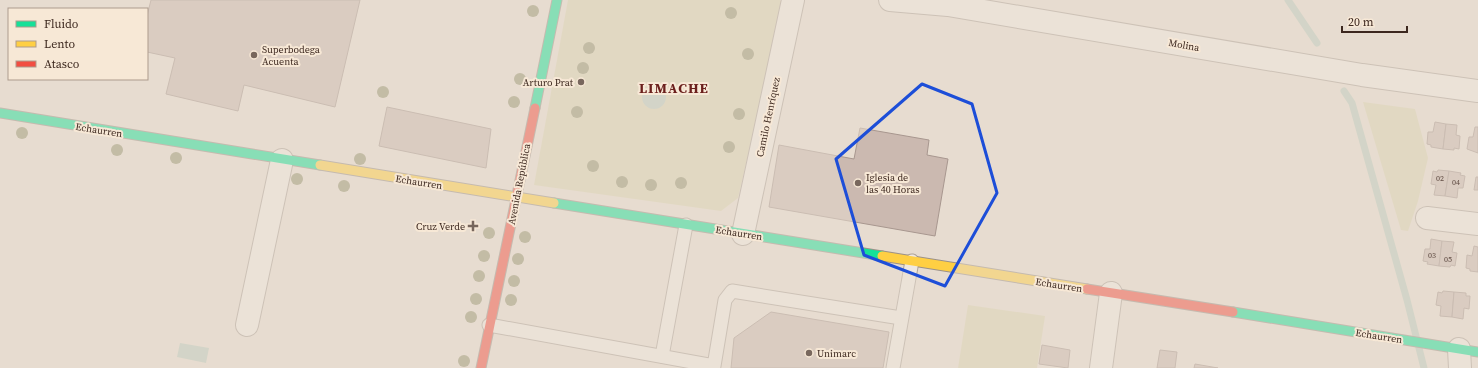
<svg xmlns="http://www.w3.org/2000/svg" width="1478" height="368" viewBox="0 0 1478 368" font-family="'Source Serif 4',serif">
	<rect width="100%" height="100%" fill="#e7dcd0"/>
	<g fill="#dad3b2">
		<polygon points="568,0 780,0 783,5 738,198 721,211 534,185"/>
		<polygon points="1363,102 1415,109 1428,158 1418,201 1408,231 1401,230"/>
		<polygon points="968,305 1045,316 1037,368 958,368"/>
	</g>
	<g fill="#bbcbbe">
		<circle cx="654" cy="97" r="12"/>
		<polygon points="180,343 209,348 206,363 177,357"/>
	</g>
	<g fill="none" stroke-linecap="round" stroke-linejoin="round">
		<g stroke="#bbcbbe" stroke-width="7">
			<polyline points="1288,0 1317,43"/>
			<polyline points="1344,91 1352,103 1407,300 1424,368"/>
		</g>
	</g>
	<g fill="#cbb9b0" stroke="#a8978f">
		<polygon points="151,0 360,0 335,107 244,85 238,111 166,94 175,58 147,52 147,16"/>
		<polygon points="387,107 491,129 486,168 379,146"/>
		<polygon points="1435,122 1446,124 1443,149 1431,147 1431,145 1427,144 1428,132 1433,132"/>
		<polygon points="1446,124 1457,125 1456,135 1460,136 1459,149 1454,148 1454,150 1443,149"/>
		<polygon points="1475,127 1478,127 1478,153 1467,149 1469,137 1473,137"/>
		<polygon points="860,128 929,140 927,155 948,159 935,236 769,207 779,145 854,159"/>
		<polygon points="1438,170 1449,171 1445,196 1434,195 1436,185 1431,184 1433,171 1437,172"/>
		<polygon points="1449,171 1461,173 1460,175 1465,176 1463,188 1458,188 1457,198 1445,196"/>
		<polygon points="1476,177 1478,177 1478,190 1474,190"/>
		<polygon points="1431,239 1442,241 1439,266 1427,264 1428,262 1423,261 1425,249 1430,249"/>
		<polygon points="1442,241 1454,242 1452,252 1457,253 1455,266 1451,265 1450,267 1439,266"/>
		<polygon points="1474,246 1478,247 1478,272 1470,271 1470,269 1466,268 1467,255 1472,256"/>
		<polygon points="1443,291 1454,292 1452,317 1440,316 1441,306 1436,305 1438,292 1442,293"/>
		<polygon points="1454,292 1466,293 1466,296 1470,296 1469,309 1464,308 1463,319 1452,317"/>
		<polygon points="771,312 889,332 883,368 731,368 734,338"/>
		<polygon points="1042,345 1070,350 1068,368 1039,364"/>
		<polygon points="1160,350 1177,352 1175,368 1157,368"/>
		<polygon points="1195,364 1218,368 1194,368"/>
	</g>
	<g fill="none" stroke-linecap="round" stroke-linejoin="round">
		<g stroke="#ada298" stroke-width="15">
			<g id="lane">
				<polyline points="489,325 714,366 725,300 732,291 901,318"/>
				<polyline points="662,356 686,225"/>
				<polyline points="893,368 912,261"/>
			</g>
		</g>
		<g stroke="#ada298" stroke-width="24">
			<g id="street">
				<polyline points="890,0 948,5 1362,75 1478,91"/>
				<polyline points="1427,218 1478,224"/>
				<polyline points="743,234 793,0"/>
				<polyline points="247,325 282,160"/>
				<polyline points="1459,349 1460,368"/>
				<polyline points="1101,368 1111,293"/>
			</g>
		</g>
		<g stroke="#9c9188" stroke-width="11">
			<g id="fast">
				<polyline points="535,108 557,0"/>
				<polyline points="0,113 320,165"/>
				<polyline points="554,203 882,256"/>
				<polyline points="1233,312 1478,352"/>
			</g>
		</g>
		<g stroke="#9c9188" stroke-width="11">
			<g id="slow">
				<polyline points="320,165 554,203"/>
				<polyline points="882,256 1087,289"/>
			</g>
		</g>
		<g stroke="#9c9188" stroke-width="11">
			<g id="jam">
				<polyline points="1087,289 1233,312"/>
				<polyline points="481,368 535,108"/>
			</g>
		</g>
		<use href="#lane" stroke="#efe8e1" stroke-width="13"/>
		<use href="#street" stroke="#efe8e1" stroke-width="22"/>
		<use href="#fast" stroke="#16e098" stroke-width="9"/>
		<use href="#slow" stroke="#ffcf43" stroke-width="9"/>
		<use href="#jam" stroke="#f24e42" stroke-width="9"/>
	</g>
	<g fill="#979472">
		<circle cx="533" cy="11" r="6"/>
		<circle cx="731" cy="13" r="6"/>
		<circle cx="589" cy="48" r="6"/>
		<circle cx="748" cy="54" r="6"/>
		<circle cx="583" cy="68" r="6"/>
		<circle cx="520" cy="79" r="6"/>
		<circle cx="383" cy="92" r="6"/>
		<circle cx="514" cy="102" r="6"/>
		<circle cx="577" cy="112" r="6"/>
		<circle cx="739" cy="114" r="6"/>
		<circle cx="22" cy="133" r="6"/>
		<circle cx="729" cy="147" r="6"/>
		<circle cx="117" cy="150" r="6"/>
		<circle cx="176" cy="158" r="6"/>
		<circle cx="360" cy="159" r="6"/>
		<circle cx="593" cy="166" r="6"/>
		<circle cx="297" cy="179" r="6"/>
		<circle cx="622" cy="182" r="6"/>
		<circle cx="681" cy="183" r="6"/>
		<circle cx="651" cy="185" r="6"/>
		<circle cx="344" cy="186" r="6"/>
		<circle cx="489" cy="233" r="6"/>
		<circle cx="525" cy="237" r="6"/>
		<circle cx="484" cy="256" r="6"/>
		<circle cx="518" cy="259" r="6"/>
		<circle cx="479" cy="276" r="6"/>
		<circle cx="514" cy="281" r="6"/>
		<circle cx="476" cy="299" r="6"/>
		<circle cx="511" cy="300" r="6"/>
		<circle cx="471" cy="317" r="6"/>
		<circle cx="464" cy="361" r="6"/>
	</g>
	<path d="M0 0H1478V368H0ZM922,84L972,104L997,193L945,286L864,255L836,159Z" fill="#e7dcd0" fill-opacity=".55" fill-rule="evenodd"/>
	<path fill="none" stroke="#1d4ed8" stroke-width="3" stroke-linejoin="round" d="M922,84L972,104L997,193L945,286L864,255L836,159Z"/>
	<g fill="#78675d" stroke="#f7e8d6" stroke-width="1.5">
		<circle cx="254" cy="55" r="4"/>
		<circle cx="581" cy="82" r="4"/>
		<circle cx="858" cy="183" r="4"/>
		<path d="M471 220h4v4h4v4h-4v4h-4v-4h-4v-4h4z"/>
		<circle cx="809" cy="353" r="4"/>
	</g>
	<g text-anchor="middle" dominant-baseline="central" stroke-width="4" stroke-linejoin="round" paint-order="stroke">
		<g font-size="8" fill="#604c43">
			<text x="1440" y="178">02</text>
			<text x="1456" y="182">04</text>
			<text x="1432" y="255">03</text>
			<text x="1448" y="259">05</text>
		</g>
		<g font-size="10" fill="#3d281f" stroke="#f7e8d6">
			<text transform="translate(1184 45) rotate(10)">Molina</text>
			<text transform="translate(768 117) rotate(-78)">Camilo Henríquez</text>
			<text transform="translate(99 130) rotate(9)">Echaurren</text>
			<text transform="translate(419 182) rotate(9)">Echaurren</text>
			<text transform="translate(519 184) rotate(-79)">Avenida República</text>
			<text transform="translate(739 233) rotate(9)">Echaurren</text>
			<text transform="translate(1059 285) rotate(9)">Echaurren</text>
			<text transform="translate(1379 336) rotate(9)">Echaurren</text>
		</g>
		<g font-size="10" fill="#3d281f" stroke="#f7e8d6" text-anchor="start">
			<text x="262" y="49">Superbodega<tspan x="262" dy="12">Acuenta</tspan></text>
			<text x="573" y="82" text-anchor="end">Arturo Prat</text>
			<text x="866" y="177">Iglesia de<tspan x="866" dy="12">las 40 Horas</tspan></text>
			<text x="465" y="226" text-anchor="end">Cruz Verde</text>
			<text x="817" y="353">Unimarc</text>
		</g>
		<g font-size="14" font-weight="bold" letter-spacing="1" fill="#6b1f1c" stroke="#f7e8d6">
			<text x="674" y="88">LIMACHE</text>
		</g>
	</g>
	<rect x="8" y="8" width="140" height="72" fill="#f7e8d6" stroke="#ad9b8d"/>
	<rect x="16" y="21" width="20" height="6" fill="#16e098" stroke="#ad9b8d"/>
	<text x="44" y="28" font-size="12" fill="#3d281f">Fluido</text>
	<rect x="16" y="41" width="20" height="6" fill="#ffcf43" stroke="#ad9b8d"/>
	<text x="44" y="48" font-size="12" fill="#3d281f">Lento</text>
	<rect x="16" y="61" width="20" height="6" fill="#f24e42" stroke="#ad9b8d"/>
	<text x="44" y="68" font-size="12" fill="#3d281f">Atasco</text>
	<path d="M1342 26v6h65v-6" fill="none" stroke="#3d281f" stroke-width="2"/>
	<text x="1348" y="26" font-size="12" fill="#3d281f" stroke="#f7e8d6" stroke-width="3" paint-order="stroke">20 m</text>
</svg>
